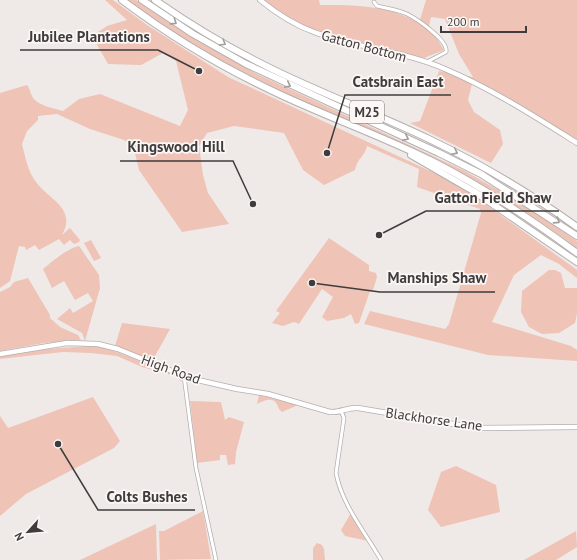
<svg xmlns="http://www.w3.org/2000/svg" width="577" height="560" viewBox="0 0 577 560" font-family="'PT Sans',sans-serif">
	<rect width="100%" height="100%" fill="#efeae8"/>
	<g fill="#efc3b6">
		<path d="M105,0H113L147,25L228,77L443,177L480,200L577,270V278L559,264L541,255L514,275L492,322L571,346L577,350V361L488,355L364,324L370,311L445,329L449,324L481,213L480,209L417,187L419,169L367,146C364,158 358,157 355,170L324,185L303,170L284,133L234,126L207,133L199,146L203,175L208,193L229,224L182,232L139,170L133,145L124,140L90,129L57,114L38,116V120L27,131L22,144C25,156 28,172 36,182C49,200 77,208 62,235L70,228L80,240L79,242L74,244L70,240L64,245L59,239L39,250L35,245L26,250L25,247L19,246L10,281L0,288V93L27,85C30,89 30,92 32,96C37,106 54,108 63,111L79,99L100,94L180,126L188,110L176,61L163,53L141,65L108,64L92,36L107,26L127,20Z"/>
		<path d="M127,0H136L197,41L253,72L465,171L521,203L577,241V248C523,209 466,173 406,145C375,130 342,119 311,105C246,76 184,43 127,0Z"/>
		<path d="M263,0H319L320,5C355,5 388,5 419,23L426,0H577V142L473,80L468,100L474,112L500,130L503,144L491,163L410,123L420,121L439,71L473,77L459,54L445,19L431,17L429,26L444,50L424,58L367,44L309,28L276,10Z"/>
		<polygon points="329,238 369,265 369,271 376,273 377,277 373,290 370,291 359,323 355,324 351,314 344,318 327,321 322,317 333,297 322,289 299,324 294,322 283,326 272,323 280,313 276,311"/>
		<polygon points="91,240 101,258 94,261 84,243"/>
		<path d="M79,246L99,275L100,288L85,341L82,333L57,319L70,308L73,313L93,301L88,293L75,300L64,281L52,288L43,269C53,261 66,249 79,246Z"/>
		<polygon points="549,270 555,270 561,273 565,288 577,288 577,313 575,323 559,333 542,334 529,327 521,312 522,291"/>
		<polygon points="28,278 50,315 50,318 60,327 78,335 81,340 44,343 0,351 0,292 10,287 14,282"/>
		<polygon points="122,323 170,329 155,356 155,363 115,346"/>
		<path d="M96,346L117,352L182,378L181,382L178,377L142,367L117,356L91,353L63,352L0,359V356C32,350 63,347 96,346Z"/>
		<path d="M259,395L298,405L282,412L279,409C275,396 267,399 257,404Z"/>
		<polygon points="93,397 120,441 114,448 26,494 0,516 0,416 8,428"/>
		<polygon points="190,401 221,402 225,420 229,417 244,422 236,452 235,464 228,465 226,455 220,455 220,460 197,463"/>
		<polygon points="456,466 496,485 500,512 441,527 428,510 441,472"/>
		<polygon points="203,511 211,559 160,560 159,531 164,531"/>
		<polygon points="351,513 368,541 345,536 341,530"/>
		<polygon points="156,524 157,560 80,560"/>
		<polygon points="576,531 577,547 556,560 524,560"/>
		<polygon points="317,543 322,545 324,549 325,560 313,560 313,548"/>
	</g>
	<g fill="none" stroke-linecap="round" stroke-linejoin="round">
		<g stroke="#b4afae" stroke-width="4.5">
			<g id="street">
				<path d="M374,2L377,6C387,8 398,10 407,14C417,19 449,41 446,52L427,62"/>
				<polyline points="184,376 196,468 216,560"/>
				<path d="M341,411L344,418L336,473C342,505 365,532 381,560"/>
			</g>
		</g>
		<g stroke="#b4afae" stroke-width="6">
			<g id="secondary">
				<path d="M260,0C276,13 294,25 314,32C357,48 404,51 445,69C492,89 534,116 577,143"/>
				<path d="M0,354L67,343L98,344L118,349L189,378L237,389L268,394L330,412C340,413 348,407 358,408L477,428L577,427"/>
			</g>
		</g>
		<g stroke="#b4afae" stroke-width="8">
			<g id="highway">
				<path d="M122,0C171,37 223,68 279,94C330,118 382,136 432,161C483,187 531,219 577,253"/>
				<polyline points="142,0 193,34 246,64 439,153 481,174 577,236"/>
				<path d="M155,0C192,26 231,49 272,69C323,94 377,114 429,139C481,164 530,193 577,227"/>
				<polyline points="411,155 475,192 577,262"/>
			</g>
		</g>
		<use href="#street" stroke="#fff" stroke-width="3"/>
		<use href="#secondary" stroke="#fff" stroke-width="4.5"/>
		<use href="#highway" stroke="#fff" stroke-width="6"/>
	</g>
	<defs><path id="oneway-chevron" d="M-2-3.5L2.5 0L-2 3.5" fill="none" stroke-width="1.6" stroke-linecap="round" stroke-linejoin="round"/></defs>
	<g stroke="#9e9e9e">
		<use href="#oneway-chevron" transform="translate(174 22) rotate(33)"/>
		<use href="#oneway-chevron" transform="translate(223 43) rotate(30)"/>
		<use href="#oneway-chevron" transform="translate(288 85) rotate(25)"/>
		<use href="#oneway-chevron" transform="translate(406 138) rotate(24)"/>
		<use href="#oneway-chevron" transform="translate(455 152) rotate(27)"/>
		<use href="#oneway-chevron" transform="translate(557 221) rotate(33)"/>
	</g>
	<g text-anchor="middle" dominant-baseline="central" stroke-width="3.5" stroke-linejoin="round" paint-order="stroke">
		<rect fill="#fcf7f5" stroke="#777474" stroke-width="1" x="350" y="101" width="34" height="22" rx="3"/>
		<g font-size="13" font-weight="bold" fill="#3e3c3c">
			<text x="367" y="112">M25</text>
		</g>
		<g font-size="14" fill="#3e3c3c" stroke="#fcf7f5">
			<text transform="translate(364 46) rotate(15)">Gatton Bottom</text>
			<text transform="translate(171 369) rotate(20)">High Road</text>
			<text transform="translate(434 419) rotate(8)">Blackhorse Lane</text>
		</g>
	</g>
	<path fill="none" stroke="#3e3c3c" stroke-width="1.5" d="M199 71L158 50H20M327 153L345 95H451M253 204L233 161H120M379 235L426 211H559M312 283L380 292H495M58 444L98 510H195"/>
	<g fill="#3e3c3c" stroke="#fcf7f5" stroke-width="1.5">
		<circle cx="199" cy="71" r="4"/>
		<circle cx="327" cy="153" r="4"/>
		<circle cx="253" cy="204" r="4"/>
		<circle cx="379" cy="235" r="4"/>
		<circle cx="312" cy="283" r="4"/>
		<circle cx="58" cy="444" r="4"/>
	</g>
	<g font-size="15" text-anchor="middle" font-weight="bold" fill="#3e3c3c" stroke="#fcf7f5" stroke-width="3.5" stroke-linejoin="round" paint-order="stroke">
		<text x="89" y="42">Jubilee Plantations</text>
		<text x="398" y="87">Catsbrain East</text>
		<text x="176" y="152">Kingswood Hill</text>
		<text x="493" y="203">Gatton Field Shaw</text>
		<text x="437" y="283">Manships Shaw</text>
		<text x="147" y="502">Colts Bushes</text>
	</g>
	<g transform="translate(28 532) rotate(243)" stroke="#fcf7f5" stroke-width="3" paint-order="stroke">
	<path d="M0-3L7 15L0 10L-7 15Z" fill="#3e3c3c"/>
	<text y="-6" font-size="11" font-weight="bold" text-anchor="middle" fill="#3e3c3c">N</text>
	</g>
	<path d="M441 26v6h85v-6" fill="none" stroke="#3e3c3c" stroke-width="2"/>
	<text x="447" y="26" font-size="12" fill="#3e3c3c" stroke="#fcf7f5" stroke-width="3" paint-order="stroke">200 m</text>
</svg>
